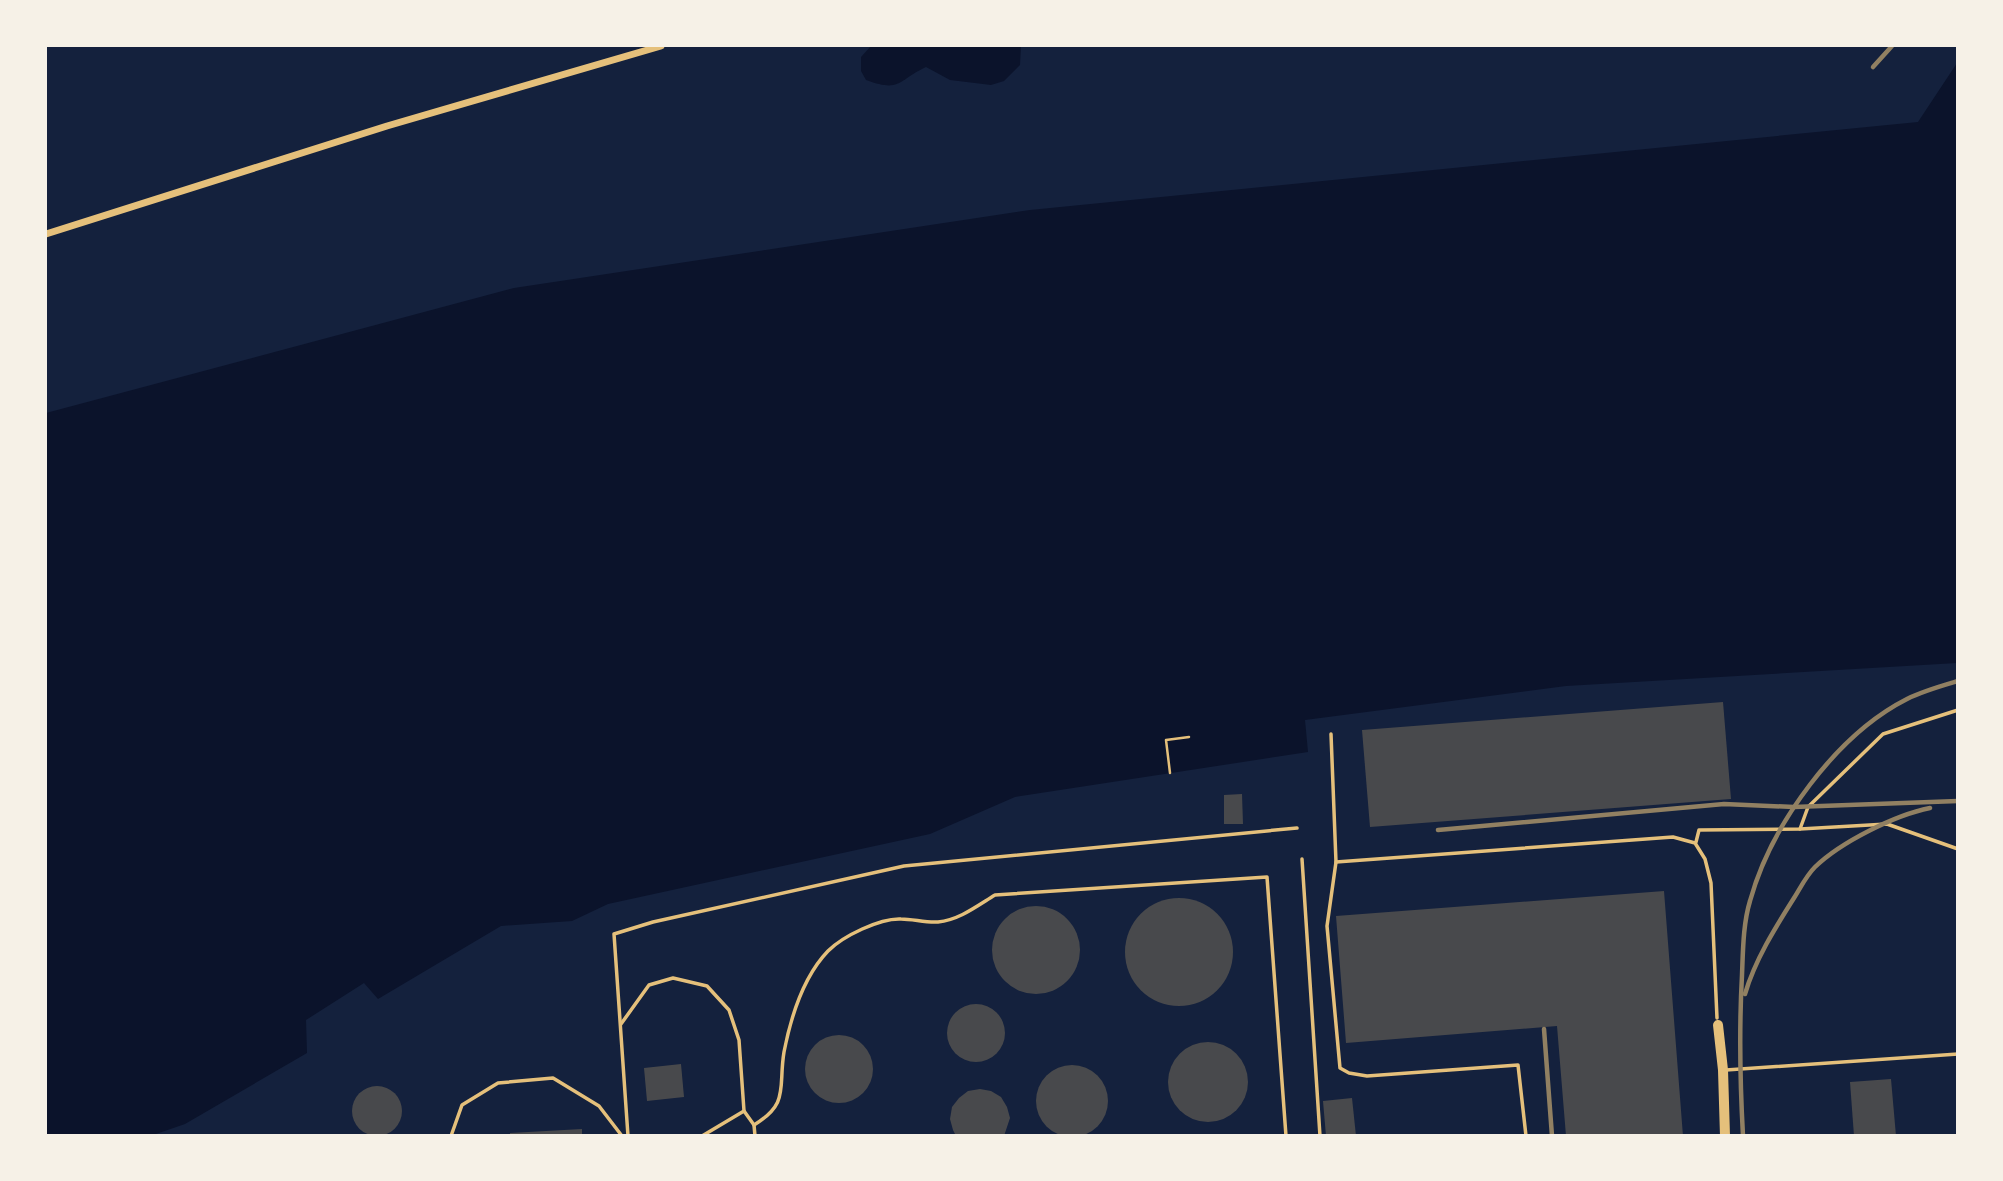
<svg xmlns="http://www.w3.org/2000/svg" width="2003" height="1181" viewBox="0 0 2003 1181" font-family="Montserrat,sans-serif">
	<rect width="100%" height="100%" fill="#14213d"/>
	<g fill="#0b132b">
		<path d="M871,46H1021L1020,65L1004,81L991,85L950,80L926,67C898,80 901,93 866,80L861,71V57Z"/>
		<polygon points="1957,63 1957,663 1566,686 1305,720 1308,752 1015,797 930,834 608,904 572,921 501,926 378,999 364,983 306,1020 307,1053 185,1124 153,1135 46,1136 46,413 514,288 1030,210 1918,122"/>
	</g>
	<g fill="#48494c">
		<polygon points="1723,702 1731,799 1370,827 1362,730"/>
		<polygon points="1242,794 1243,824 1224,824 1224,795"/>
		<polygon points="1664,891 1683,1136 1566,1136 1557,1026 1346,1043 1336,916"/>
		<circle cx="1179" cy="952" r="54"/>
		<circle cx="1036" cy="950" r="44"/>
		<circle cx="976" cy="1033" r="29"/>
		<circle cx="839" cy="1069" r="34"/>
		<circle cx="1208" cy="1082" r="40"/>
		<polygon points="681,1064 684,1097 647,1101 644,1068"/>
		<circle cx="1072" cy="1101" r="36"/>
		<polygon points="1891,1079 1896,1136 1854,1136 1850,1082"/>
		<circle cx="377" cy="1111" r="25"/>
		<polygon points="980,1089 991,1091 1001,1097 1007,1107 1010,1118 1004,1136 956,1136 953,1130 950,1119 952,1107 959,1098 968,1091"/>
		<polygon points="1352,1098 1356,1136 1326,1136 1323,1101"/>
		<polygon points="582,1129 582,1136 510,1136 510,1133"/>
	</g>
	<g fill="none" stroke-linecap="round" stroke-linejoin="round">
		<polyline stroke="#e5c07b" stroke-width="2.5" points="1170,773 1166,740 1189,737"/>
		<g stroke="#e5c07b" stroke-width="3.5">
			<polyline points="1331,734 1336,862 1327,926 1340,1068 1349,1073 1367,1076 1518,1065 1526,1136"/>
			<polyline points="1800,829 1887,824 1958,849"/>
			<polyline points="1696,842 1699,830 1800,829 1808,807 1883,734 1958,710"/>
			<polyline points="1302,859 1320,1136"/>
			<polyline points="1336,862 1673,837 1695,843 1705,859 1711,883 1717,1018"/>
			<polyline points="621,1024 649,985 673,978 707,986 729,1010 739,1040 744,1111"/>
			<polyline points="1726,1070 1958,1054"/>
			<path d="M754,1125C790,1103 778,1088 784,1052C791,1016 803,977 828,951C843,936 880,918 901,919C913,919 926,923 938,922C959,920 977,906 995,895L1267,877L1286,1136"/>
			<polyline points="451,1136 462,1105 498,1083 553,1078 599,1106 622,1136"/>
			<polyline points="628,1136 614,934 653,922 904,866 1297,828"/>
			<polyline points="702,1136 744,1111 754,1125 755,1136"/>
		</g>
		<polyline stroke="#e5c07b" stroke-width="7" points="46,234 387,126 661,46"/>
		<polyline stroke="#e5c07b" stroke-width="10" points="1718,1025 1723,1070 1725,1136"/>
		<g stroke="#918062" stroke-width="4.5">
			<polyline points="1873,67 1892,46"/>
			<polyline points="1438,830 1724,804 1794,807 1958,801"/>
			<path d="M1745,994C1755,960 1775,928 1794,898C1801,887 1806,876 1815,867C1841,842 1895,815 1930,808"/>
			<polyline points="1544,1029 1552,1136"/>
			<path d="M1743,1136C1740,1082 1739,1029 1742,975C1743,951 1743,924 1750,901C1771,825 1836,735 1907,699C1923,691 1941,686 1958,681"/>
		</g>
	</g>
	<rect width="2003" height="1181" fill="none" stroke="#f6f1e7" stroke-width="94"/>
</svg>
